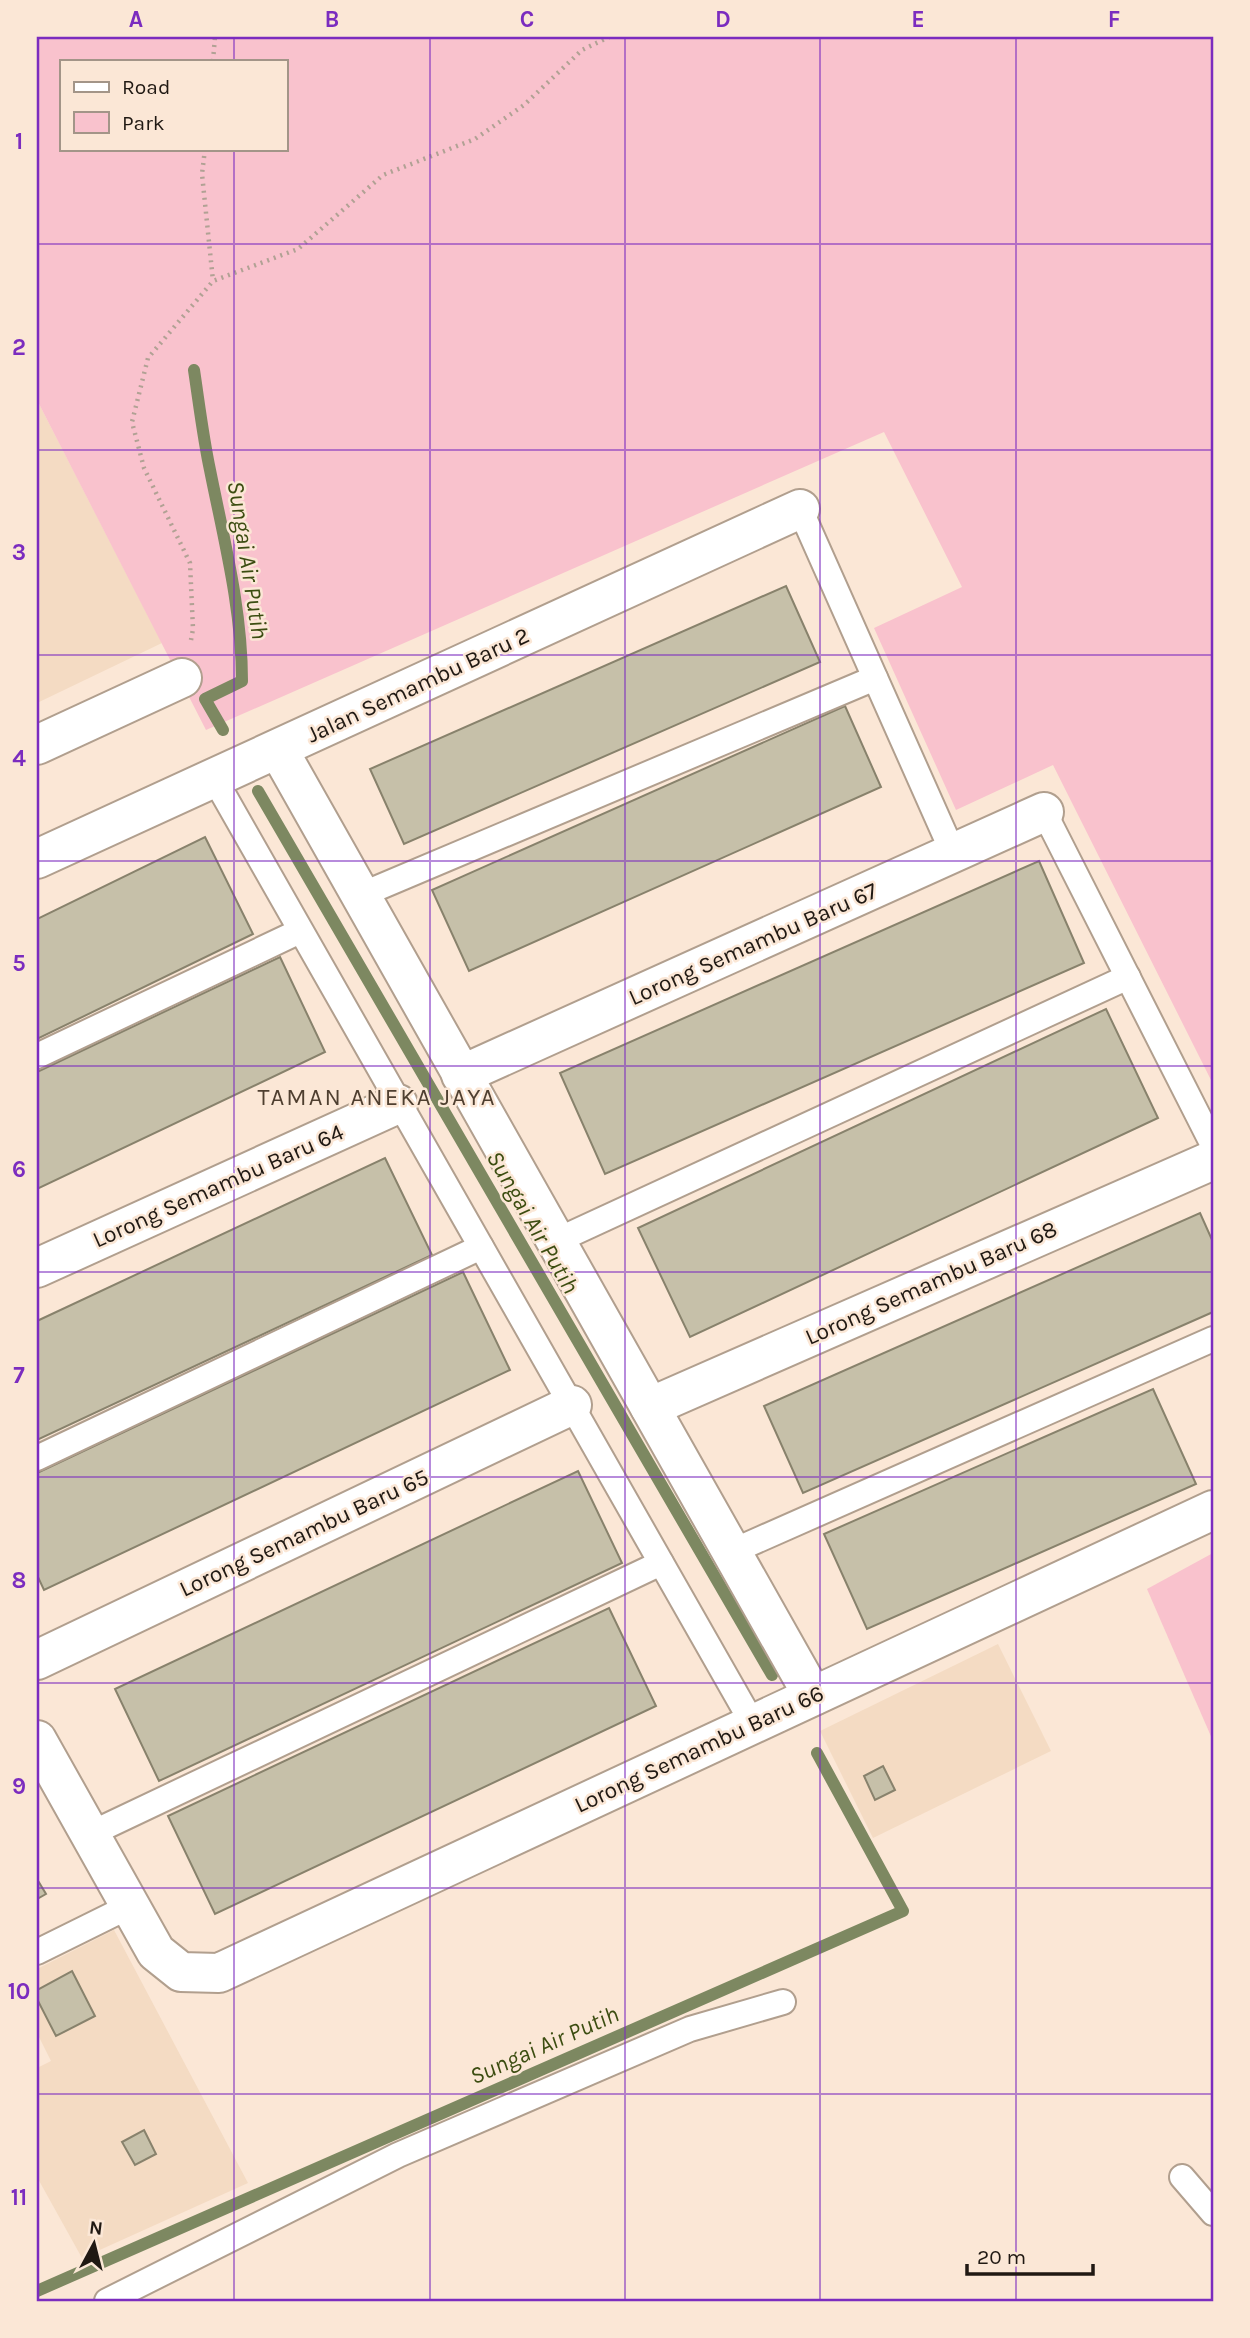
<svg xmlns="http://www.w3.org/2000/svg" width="1250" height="2338" viewBox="0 0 1250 2338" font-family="Karla,sans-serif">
	<rect width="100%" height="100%" fill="#fbe7d6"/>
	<g fill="#f4dbc3">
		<polygon points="37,400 162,643 37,703"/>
		<polygon points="998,1644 1051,1751 873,1838 820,1731"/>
		<polygon points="114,1930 248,2183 82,2258 37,2177 37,2068 51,2061 37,2033 37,1969"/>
	</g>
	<g fill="#f9c2cd" fill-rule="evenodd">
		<path d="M37,37H1213V1084L1053,765L956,810L874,628L962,587L884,432L206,730L37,400ZM61,61H285V149H61Z"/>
		<polygon points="1213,1553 1213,1741 1147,1589"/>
	</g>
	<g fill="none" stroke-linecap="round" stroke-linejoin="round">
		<g stroke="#7d8861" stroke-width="12">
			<path d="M194,370C199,403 203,437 210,470C224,540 242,609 242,681L205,699L223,730"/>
			<polyline points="258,791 772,1675"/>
			<polyline points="37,2291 903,1911 817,1753"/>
		</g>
	</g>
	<g fill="#c6c0a9" stroke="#88826c" stroke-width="2">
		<polygon points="786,586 820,662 404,844 370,769"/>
		<polygon points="845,706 881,787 469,971 432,890"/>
		<polygon points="205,837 253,934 37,1039 37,919"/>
		<polygon points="1039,861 1084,963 605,1174 560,1073"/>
		<polygon points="280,957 325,1052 37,1189 37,1072"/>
		<polygon points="1106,1009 1158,1118 690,1337 638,1228"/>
		<polygon points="385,1158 432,1255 37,1440 37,1321"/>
		<polygon points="1200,1213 1213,1242 1213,1312 803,1493 764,1406"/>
		<polygon points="463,1272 510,1370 44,1590 37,1575 37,1473"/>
		<polygon points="1153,1389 1196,1484 867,1629 824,1534"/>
		<polygon points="578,1471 622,1563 159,1781 115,1689"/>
		<polygon points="609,1608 656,1706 215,1914 168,1816"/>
		<polygon points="883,1766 895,1790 875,1800 864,1776"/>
		<polygon points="37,1879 46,1894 37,1899"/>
		<polygon points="72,1971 95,2016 56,2036 37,1999 37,1990"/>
		<polygon points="144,2130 156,2154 135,2165 122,2142"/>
	</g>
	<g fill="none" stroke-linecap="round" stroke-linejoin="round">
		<g stroke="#b19f8e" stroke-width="28">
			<g id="lane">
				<polyline points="800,509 953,853"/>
				<polyline points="214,778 753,1724"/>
				<polyline points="1044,812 1213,1145"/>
				<polyline points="361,895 875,678"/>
				<polyline points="37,1056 300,931"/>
				<polyline points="556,1241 1128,977"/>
				<polyline points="37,1458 481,1247"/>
				<polyline points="731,1552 1213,1339"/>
				<polyline points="90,1834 661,1563"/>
				<polyline points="37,1952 130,1906"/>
				<polyline points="1182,2177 1213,2213"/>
				<polyline points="107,2301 398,2155 690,2029 783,2002"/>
			</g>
		</g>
		<g stroke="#b19f8e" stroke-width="42">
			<g id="street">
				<polyline points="37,745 182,678"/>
				<polyline points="278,749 813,1696"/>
				<polyline points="37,859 800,509"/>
				<polyline points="461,1075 1044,812"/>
				<polyline points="37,1268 398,1104"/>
				<polyline points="650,1407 1213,1160"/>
				<polyline points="37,1660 572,1405"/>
				<polyline points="37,1740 156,1952 181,1972 219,1973 1213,1510"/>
			</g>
		</g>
		<g stroke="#b1a194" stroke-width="4.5" stroke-dasharray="2 5" stroke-linecap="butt">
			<polyline points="213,61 215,37"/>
			<polyline points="205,149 202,174 213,281"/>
			<polyline points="191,640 193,629 190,563 144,468 132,422 148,358 213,281 298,249 383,175 475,139 524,105 582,50 609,37"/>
		</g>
		<use href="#lane" stroke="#fff" stroke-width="24"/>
		<use href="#street" stroke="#fff" stroke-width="38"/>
	</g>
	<path fill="none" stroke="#7b2cbf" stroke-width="2" stroke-opacity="0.55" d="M234,37V61M430,37V2301M625,37V2301M820,37V2301M1016,37V2301M234,149V2301M37,244H1213M37,450H1213M37,655H1213M37,861H1213M37,1066H1213M37,1272H1213M37,1477H1213M37,1683H1213M37,1888H1213M37,2094H1213"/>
	<g text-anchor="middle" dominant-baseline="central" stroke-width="5" stroke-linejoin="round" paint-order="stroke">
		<g font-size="23" fill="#201913" stroke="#fbe7d6">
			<text transform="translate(418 685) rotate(-25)">Jalan Semambu Baru 2</text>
			<text transform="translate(753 944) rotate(-24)">Lorong Semambu Baru 67</text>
			<text transform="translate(218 1186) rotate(-24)">Lorong Semambu Baru 64</text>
			<text transform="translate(931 1283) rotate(-24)">Lorong Semambu Baru 68</text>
			<text transform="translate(304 1533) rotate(-25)">Lorong Semambu Baru 65</text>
			<text transform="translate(699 1749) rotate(-25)">Lorong Semambu Baru 66</text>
		</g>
		<g font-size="24" font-style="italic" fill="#3c4d11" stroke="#fbe7d6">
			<text transform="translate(248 560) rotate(81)">Sungai Air Putih</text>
			<text transform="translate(533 1222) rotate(60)">Sungai Air Putih</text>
			<text transform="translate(544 2045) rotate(-24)">Sungai Air Putih</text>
		</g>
		<g font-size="24" letter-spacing="2" fill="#4f3f30" stroke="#fbe7d6">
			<text x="377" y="1097">TAMAN ANEKA JAYA</text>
		</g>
	</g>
	<rect width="1250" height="2338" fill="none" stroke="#fbe7d6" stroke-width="77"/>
	<rect x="60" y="60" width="228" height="91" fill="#fbe7d6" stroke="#a39588" stroke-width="2"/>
	<rect x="74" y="82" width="35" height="10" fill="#ffffff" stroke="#a39588" stroke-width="2"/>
	<text x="122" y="94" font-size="21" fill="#201913">Road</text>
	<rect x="74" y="112" width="35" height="21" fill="#f9c2cd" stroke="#a39588" stroke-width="2"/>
	<text x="122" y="130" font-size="21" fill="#201913">Park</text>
	<g transform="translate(94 2244) rotate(7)" stroke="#fbe7d6" stroke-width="5" paint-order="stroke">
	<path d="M0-5L12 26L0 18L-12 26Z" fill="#201913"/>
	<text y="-10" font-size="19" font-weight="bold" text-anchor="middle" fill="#201913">N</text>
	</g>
	<path d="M967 2264v10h126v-10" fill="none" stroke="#201913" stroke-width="3.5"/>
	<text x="977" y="2264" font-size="21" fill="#201913" stroke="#fbe7d6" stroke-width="5" paint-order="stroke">20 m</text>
	<rect x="38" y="38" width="1174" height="2262" fill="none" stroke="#7b2cbf" stroke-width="2.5"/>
	<g font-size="23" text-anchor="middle" font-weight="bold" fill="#7b2cbf">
		<text x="136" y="27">A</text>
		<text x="332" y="27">B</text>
		<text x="527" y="27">C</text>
		<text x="723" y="27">D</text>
		<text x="918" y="27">E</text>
		<text x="1114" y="27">F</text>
		<text x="19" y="149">1</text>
		<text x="19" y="355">2</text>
		<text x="19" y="560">3</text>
		<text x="19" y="766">4</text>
		<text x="19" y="971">5</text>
		<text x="19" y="1177">6</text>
		<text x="19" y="1383">7</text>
		<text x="19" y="1588">8</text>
		<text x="19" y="1794">9</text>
		<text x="19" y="1999">10</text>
		<text x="19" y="2205">11</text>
	</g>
</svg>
